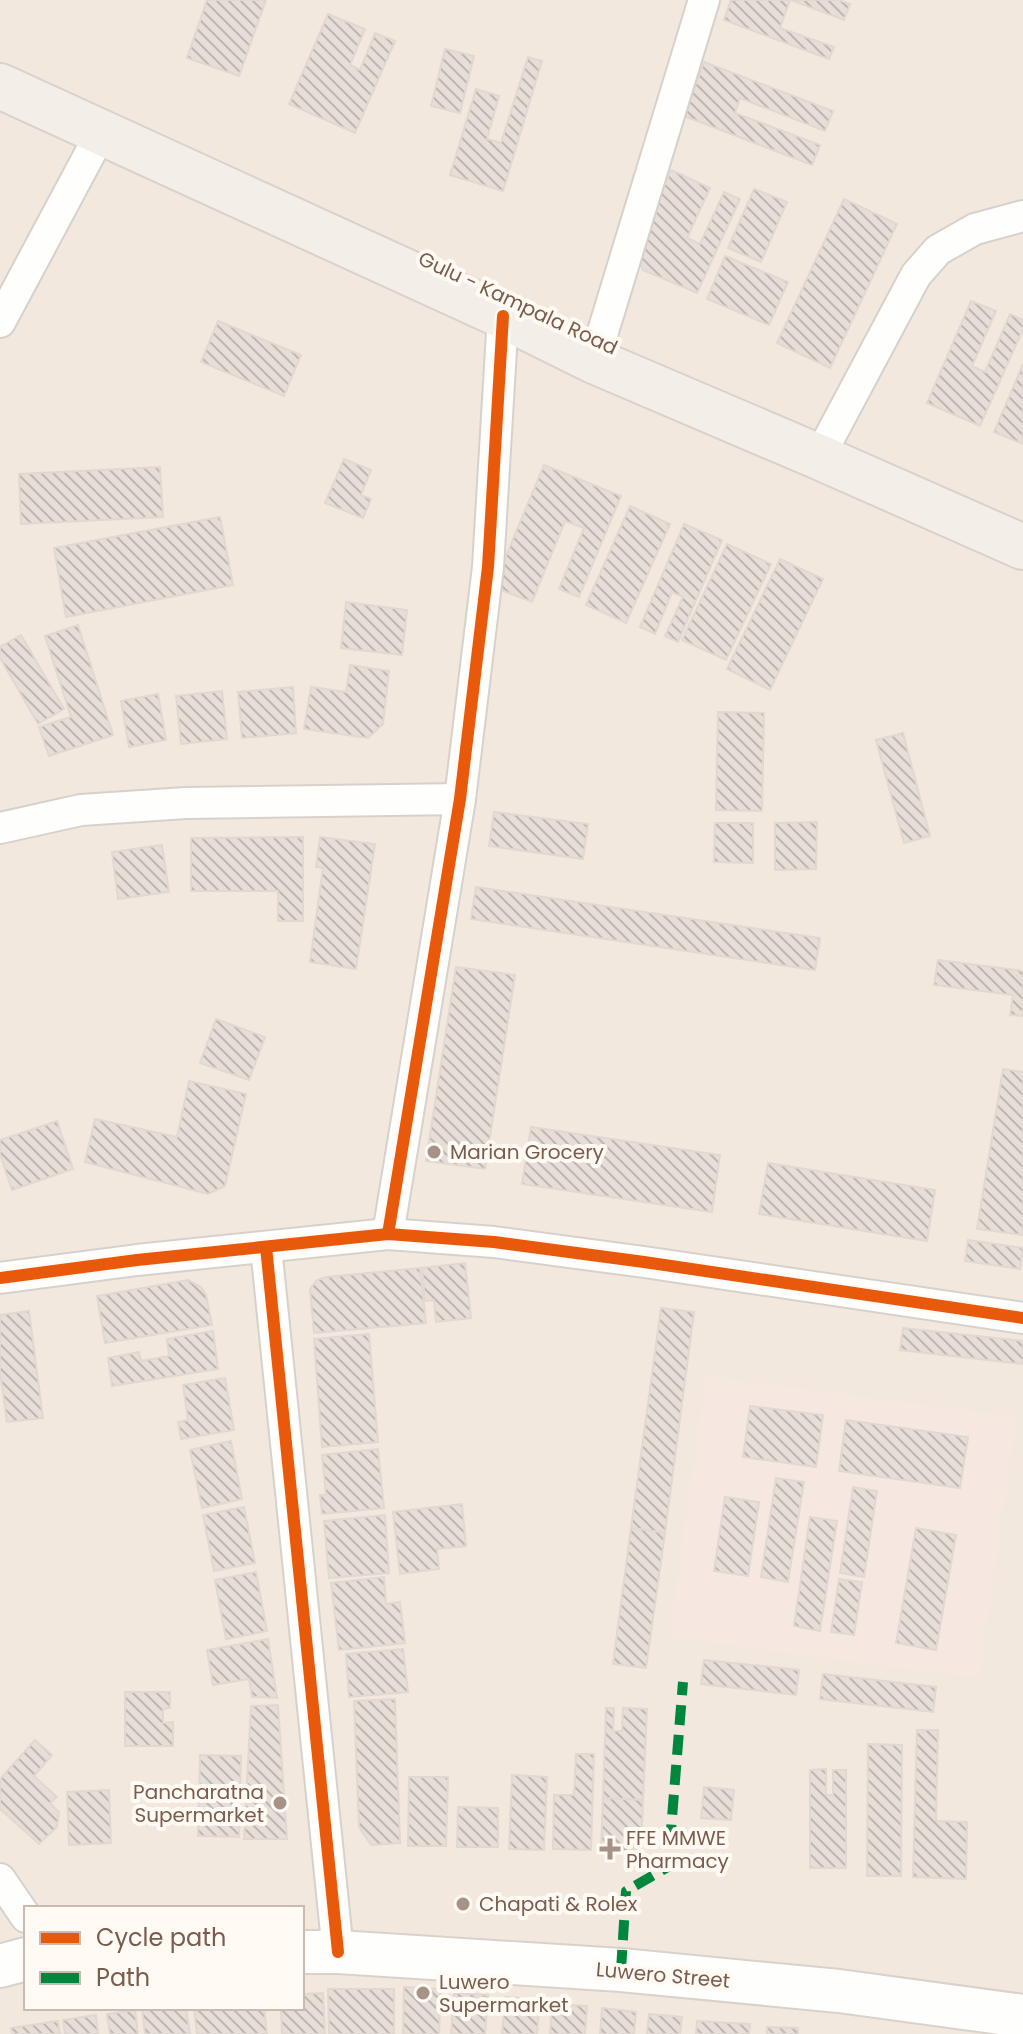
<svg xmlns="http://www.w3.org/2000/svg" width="1023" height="2034" viewBox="0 0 1023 2034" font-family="Poppins,sans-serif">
	<defs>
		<pattern id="building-back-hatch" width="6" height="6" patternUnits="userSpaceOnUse" patternTransform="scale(2)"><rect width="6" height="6" fill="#e6ded7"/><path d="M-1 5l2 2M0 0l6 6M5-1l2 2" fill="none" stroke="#bfb7b1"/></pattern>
	</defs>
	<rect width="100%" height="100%" fill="#f9f5f0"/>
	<path fill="#f2e8de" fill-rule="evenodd" d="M0,0H1023V2034H0ZM26,1908H302V2008H26Z"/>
	<polygon fill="#f6e8e1" points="706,1376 1016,1417 979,1678 669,1637"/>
	<g fill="url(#building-back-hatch)" stroke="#e2d8d2" stroke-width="2">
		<polygon points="207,0 266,0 239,76 187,58"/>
		<polygon points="731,0 790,0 780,28 834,47 829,59 724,20"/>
		<polygon points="791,0 839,0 850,4 844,20"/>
		<polygon points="328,14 365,29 350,65 360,70 375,33 395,41 355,133 289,104"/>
		<polygon points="445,49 474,56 460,113 431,106"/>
		<polygon points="528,57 542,61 503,191 450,175 476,89 499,96 487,139 501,143"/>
		<polygon points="704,62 833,111 825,131 740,98 735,113 820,145 812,165 684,116"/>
		<polygon points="671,170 710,188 687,238 700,244 724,192 740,199 697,293 643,270 635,253"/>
		<polygon points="754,189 787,202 761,262 728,248"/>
		<polygon points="844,199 897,224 830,368 777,343"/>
		<polygon points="725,256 788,282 769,325 707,299"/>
		<polygon points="971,301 996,311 972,366 985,372 1010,314 1023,320 1023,329 980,426 927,403"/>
		<polygon points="218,321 301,355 284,396 201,362"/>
		<polygon points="1023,364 1023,444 994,432"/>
		<polygon points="344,459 371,470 361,495 371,499 363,518 325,503"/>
		<polygon points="544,465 621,496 579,597 559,589 584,528 565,521 532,602 493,587"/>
		<polygon points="160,467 163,517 21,524 19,474"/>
		<polygon points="630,506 670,524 626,623 586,605"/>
		<polygon points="220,517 233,585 66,617 54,548"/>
		<polygon points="684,524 722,540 678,642 665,636 683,597 672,592 655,634 640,627"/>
		<polygon points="727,544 771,564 726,660 682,640"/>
		<polygon points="780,559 823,579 770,690 727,669"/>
		<polygon points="346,602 407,610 402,655 341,648"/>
		<polygon points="78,625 113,735 49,756 39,727 71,717 45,636"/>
		<polygon points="21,635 64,709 38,724 0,658 0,647"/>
		<polygon points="350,665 389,671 383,724 368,738 304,729 311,687 346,692"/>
		<polygon points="293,687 296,733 242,738 238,692"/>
		<polygon points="222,691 227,739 181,744 176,696"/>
		<polygon points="158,694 166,740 129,747 121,701"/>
		<polygon points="718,712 764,713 762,811 716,810"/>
		<polygon points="903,733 930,836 904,843 876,740"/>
		<polygon points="494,812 588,824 583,859 489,846"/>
		<polygon points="817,822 816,869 775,870 775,823"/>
		<polygon points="715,823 753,823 753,863 714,862"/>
		<polygon points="303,837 303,921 278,921 278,891 191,891 191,838"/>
		<polygon points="320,837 375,844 356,969 310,962 323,868 316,867"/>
		<polygon points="162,845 169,892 118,899 112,852"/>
		<polygon points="476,887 820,938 815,970 471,919"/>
		<polygon points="938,960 1023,971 1023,1016 1010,1015 1013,995 934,985"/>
		<polygon points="456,967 515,975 485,1169 426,1161"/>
		<polygon points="216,1019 265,1037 249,1080 200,1063"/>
		<polygon points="1003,1069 1023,1072 1023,1235 977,1229"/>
		<polygon points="189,1081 246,1094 225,1186 208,1194 85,1162 95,1119 177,1137"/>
		<polygon points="57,1121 73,1169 12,1190 0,1154 0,1140"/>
		<polygon points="531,1127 720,1155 712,1212 522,1184"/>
		<polygon points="768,1163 935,1190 927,1241 759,1214"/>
		<polygon points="968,1240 1023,1248 1020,1269 965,1261"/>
		<polygon points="465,1263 471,1318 436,1322 434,1300 425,1301 422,1268"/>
		<polygon points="420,1268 426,1323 314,1333 310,1289 317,1280 326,1277"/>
		<polygon points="188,1280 201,1287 206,1295 212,1325 105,1343 97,1296"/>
		<polygon points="661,1308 694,1312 665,1533 631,1528"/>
		<polygon points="29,1311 43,1418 7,1422 0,1372 0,1315"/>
		<polygon points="903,1328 1023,1341 1023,1364 900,1350"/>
		<polygon points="213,1331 218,1369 112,1386 108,1358 139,1352 141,1361 169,1356 167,1339"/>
		<polygon points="369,1334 378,1442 322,1447 314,1339"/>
		<polygon points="225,1378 234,1430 181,1439 178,1422 188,1420 183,1385"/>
		<polygon points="750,1406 823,1415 816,1467 743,1457"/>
		<polygon points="846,1420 968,1437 960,1488 839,1471"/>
		<polygon points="231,1441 242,1499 202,1508 190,1450"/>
		<polygon points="378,1449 384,1508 322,1514 320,1495 326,1495 322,1455"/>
		<polygon points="776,1478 804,1482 788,1582 761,1577"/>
		<polygon points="853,1487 877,1491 864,1577 840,1573"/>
		<polygon points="725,1497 759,1502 748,1576 714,1571"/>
		<polygon points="462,1504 466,1546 437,1549 439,1569 400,1574 393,1512"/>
		<polygon points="244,1507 255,1563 214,1571 203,1515"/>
		<polygon points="385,1515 389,1573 329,1578 324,1521"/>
		<polygon points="810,1517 837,1521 820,1631 794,1626"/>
		<polygon points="631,1528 665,1533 646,1668 613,1664"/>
		<polygon points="916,1528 956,1535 936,1650 896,1643"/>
		<polygon points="256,1572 267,1631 226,1639 215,1580"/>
		<polygon points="384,1577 386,1604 400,1602 405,1643 339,1650 331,1583"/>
		<polygon points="839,1579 862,1582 854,1635 831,1632"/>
		<polygon points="268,1639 277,1698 252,1697 249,1679 213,1685 207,1650"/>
		<polygon points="403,1649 408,1692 349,1697 346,1654"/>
		<polygon points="704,1660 799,1670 796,1695 701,1684"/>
		<polygon points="823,1674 936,1687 933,1712 820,1699"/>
		<polygon points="125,1692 170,1692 170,1708 163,1709 163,1723 173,1722 173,1746 125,1746"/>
		<polygon points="395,1699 400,1843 371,1845 359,1827 354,1701"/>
		<polygon points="278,1705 287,1839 244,1839 251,1706"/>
		<polygon points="606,1708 614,1708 613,1731 622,1731 623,1708 647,1709 643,1800 603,1798"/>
		<polygon points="917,1730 938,1730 936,1821 967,1822 966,1879 913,1877"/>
		<polygon points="35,1740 52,1755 34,1776 57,1797 50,1803 59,1812 57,1827 39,1844 0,1809 0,1779"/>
		<polygon points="868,1744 902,1745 901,1876 867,1876"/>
		<polygon points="576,1754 594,1754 591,1850 553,1849 554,1795 574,1795"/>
		<polygon points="200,1755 241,1756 239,1837 198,1836"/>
		<polygon points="826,1769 826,1795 833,1795 833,1770 846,1770 846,1868 810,1868 810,1770"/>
		<polygon points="512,1775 547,1777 544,1850 509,1849"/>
		<polygon points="409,1777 448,1777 446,1846 408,1846"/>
		<polygon points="704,1787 734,1790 731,1820 701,1818"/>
		<polygon points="109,1790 111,1843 69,1845 67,1792"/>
		<polygon points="603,1798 643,1800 641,1852 601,1851"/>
		<polygon points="458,1807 498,1808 498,1847 457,1847"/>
		<polygon points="404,1987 441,1989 439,2034 403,2034"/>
		<polygon points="328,1989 394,1989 394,2034 329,2034"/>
		<polygon points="323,1993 325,2034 282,2034 281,2008 302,2008 302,1994"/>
		<polygon points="454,1993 488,1995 485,2034 451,2034"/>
		<polygon points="505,1997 540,1999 537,2034 502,2034"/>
		<polygon points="552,2004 587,2006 585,2034 550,2034"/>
		<polygon points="152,2008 186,2008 190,2034 145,2034 142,2009"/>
		<polygon points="194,2008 264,2008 267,2034 197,2034"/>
		<polygon points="602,2008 636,2012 634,2034 600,2034"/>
		<polygon points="135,2010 138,2034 110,2034 107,2014"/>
		<polygon points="649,2014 682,2017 680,2034 647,2034"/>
		<polygon points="96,2015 98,2034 65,2034 63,2020"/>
		<polygon points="58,2021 60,2034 12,2034 11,2028"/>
		<polygon points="697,2021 750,2024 749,2034 696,2034"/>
		<polygon points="767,2027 798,2028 798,2034 767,2034"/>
	</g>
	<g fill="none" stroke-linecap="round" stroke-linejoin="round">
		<g stroke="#d7d1cb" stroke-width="34">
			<g id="minor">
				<polyline points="0,322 101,133"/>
				<polyline points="594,361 704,0"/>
				<polyline points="819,457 916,275 938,250 975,229 1023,216"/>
				<polyline points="0,828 81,810 186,803 460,799"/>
				<polyline points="388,1234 460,799 488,567 503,316"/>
				<polyline points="266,1247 338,1952"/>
				<polyline points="0,1278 137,1260 388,1234 494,1242 644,1262 1023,1318"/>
				<polyline points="0,1879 26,1917"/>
			</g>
		</g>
		<g stroke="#d9d2cb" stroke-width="46">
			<g id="secondary">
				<polyline points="302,1952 338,1952 621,1970 839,1991 1023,2016"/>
				<polyline points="0,1966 26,1959"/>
			</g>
		</g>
		<g stroke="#dad1cc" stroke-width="48">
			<polyline id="primary" points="0,86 503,316 594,361 819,457 1023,547"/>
		</g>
		<use href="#minor" stroke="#fefefd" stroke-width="30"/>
		<use href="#secondary" stroke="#fefefd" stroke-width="42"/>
		<use href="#primary" stroke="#f3eee8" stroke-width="44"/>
		<polyline stroke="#00873e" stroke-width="10" stroke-dasharray="20 10" stroke-linecap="butt" points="621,1970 626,1891 668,1867 683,1682"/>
		<g stroke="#fffaf3" stroke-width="17">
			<g id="cycleway">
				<polyline points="388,1234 460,799 488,567 503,316"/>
				<polyline points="266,1247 338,1952"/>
				<polyline points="0,1278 137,1260 388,1234 494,1242 644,1262 1023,1318"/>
			</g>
		</g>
		<use href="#cycleway" stroke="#e8590c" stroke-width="12"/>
	</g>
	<g fill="#a69286" stroke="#fffaf3" stroke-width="3">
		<circle cx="434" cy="1152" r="8"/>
		<circle cx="280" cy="1803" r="8"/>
		<path d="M606 1837h8v8h8v8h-8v8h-8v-8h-8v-8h8z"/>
		<circle cx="463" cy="1904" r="8"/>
		<circle cx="423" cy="1993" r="8"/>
	</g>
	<g text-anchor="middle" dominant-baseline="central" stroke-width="8" stroke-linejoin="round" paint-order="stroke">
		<g font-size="20" fill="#7a5c4d" stroke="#fffaf3">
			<text transform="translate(518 303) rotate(25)">Gulu - Kampala Road</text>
			<text transform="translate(663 1975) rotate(5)">Luwero Street</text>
		</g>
		<g font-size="20" fill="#7a5c4d" stroke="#fffaf3" text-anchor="start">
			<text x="450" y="1152">Marian Grocery</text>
			<text x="264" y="1792" text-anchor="end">Pancharatna<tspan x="264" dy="23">Supermarket</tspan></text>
			<text x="626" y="1838">FFE MMWE<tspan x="626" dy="23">Pharmacy</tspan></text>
			<text x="479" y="1904">Chapati &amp; Rolex</text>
			<text x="439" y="1982">Luwero<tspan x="439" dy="23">Supermarket</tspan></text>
		</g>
	</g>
	<rect x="24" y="1906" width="280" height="104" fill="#fffaf3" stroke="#cabbb1" stroke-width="2"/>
	<rect x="40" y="1932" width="40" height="12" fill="#e8590c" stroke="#cabbb1" stroke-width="2"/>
	<text x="96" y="1946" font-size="24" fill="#7a5c4d">Cycle path</text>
	<rect x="40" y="1972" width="40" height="12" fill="#00873e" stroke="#cabbb1" stroke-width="2"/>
	<text x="96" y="1986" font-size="24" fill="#7a5c4d">Path</text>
</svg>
